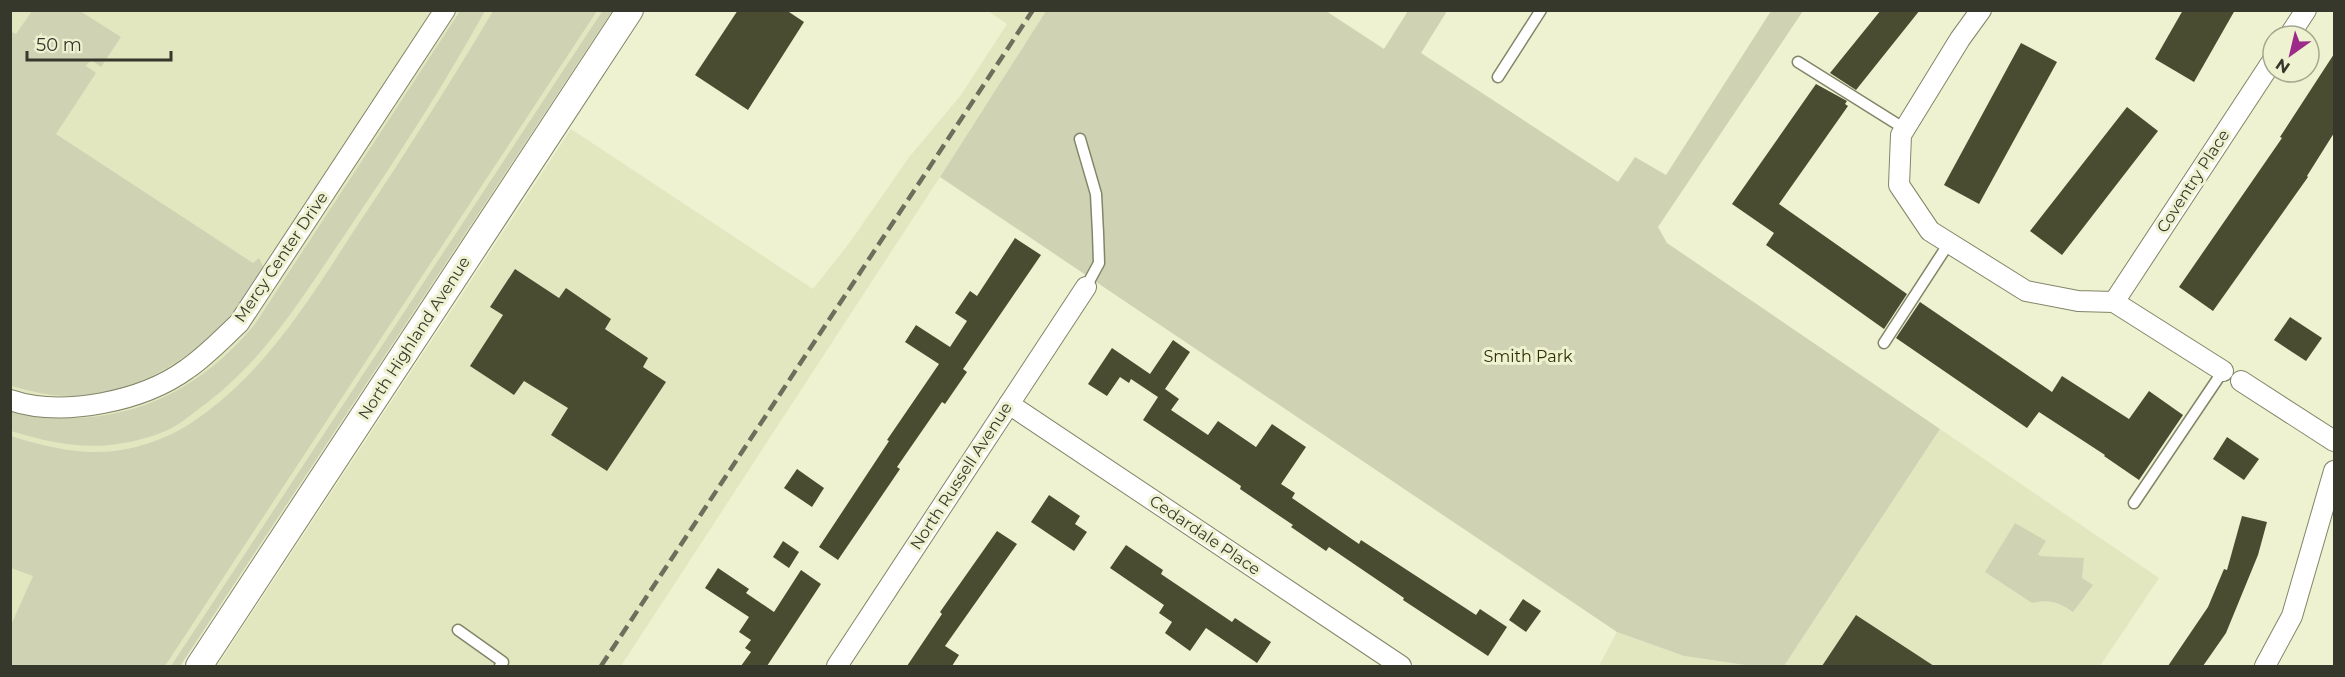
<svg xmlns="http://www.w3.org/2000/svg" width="2345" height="677" viewBox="0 0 2345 677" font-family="Montserrat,sans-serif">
	<rect width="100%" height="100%" fill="#eef2d1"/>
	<g fill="#e3e7c0">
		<polygon points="10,11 613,11 181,666 11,666"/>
		<polygon points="988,11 1046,11 940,177 621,666 217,666 571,129 813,289 850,242 910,156 961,95 1007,24"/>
		<polygon points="1940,429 2159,578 2100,666 1784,666"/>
		<polygon points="1617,632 1684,656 1752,666 1599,666"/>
	</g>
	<g fill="#cfd3b4">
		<polygon points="603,10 612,11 180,666 171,666"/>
		<path d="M32,11H80L121,37L101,67L91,60L86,66L96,73L56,134L253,263L259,258L263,266C261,280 247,294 239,305C204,355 131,397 70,396C49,396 30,391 11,386L10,31L16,34Z"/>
		<path d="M460,11H485C444,85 398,156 350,227C304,294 267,359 200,408C187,418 174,429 158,434C103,453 64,447 11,431V411C107,434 193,400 255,324Z"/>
		<path d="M493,11H597L165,666H11V625L33,576L11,568V436C66,453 109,461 165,437C184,429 202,416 218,403C276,355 314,292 355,229C403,157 449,85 493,11Z"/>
		<polygon points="1046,11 1326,11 1384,49 1408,11 1447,11 1421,53 1618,182 1635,157 1666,175 1771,11 1803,11 1658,227 1667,243 1940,429 1784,666 1752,666 1684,656 1617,632 940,177"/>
		<path d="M2015,523L2046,541L2038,554L2040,556L2084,558L2082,578L2093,585L2073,612C2059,602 2049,599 2032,603L1985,572Z"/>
	</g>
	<g fill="#494c30">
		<polygon points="738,10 786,10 804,22 748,110 695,75"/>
		<polygon points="1881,10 1920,10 1856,90 1830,73"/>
		<polygon points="2183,10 2235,10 2194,82 2155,59"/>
		<polygon points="2021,43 2057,62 1979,204 1944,185"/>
		<polygon points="2334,54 2334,133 2307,176 2308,177 2213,311 2179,287 2282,138 2280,137"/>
		<polygon points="1816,84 1847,101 1845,104 1848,106 1779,204 1907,294 1884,329 1766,245 1774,233 1732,204"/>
		<polygon points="2127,107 2158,131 2062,255 2030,231"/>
		<polygon points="1015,238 1041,255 963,369 967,372 945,404 942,402 897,467 900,469 838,560 819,547 889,441 887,440 939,364 905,342 916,325 950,347 967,321 955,313 970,291 977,296"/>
		<polygon points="515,269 559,298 566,288 611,319 605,329 648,358 643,367 666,382 607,471 551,435 568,408 524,381 514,395 470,366 503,315 490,307"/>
		<polygon points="1920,302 2052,392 2062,376 2129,419 2149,391 2183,415 2139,480 2104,456 2105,455 2039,412 2027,428 1896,338"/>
		<polygon points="2290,317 2322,338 2306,361 2274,340"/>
		<polygon points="1173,340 1190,352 1165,389 1179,399 1171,410 1208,435 1218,421 1256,447 1272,424 1306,447 1281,484 1295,493 1292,498 1359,544 1361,540 1476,615 1480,609 1507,627 1488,656 1403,600 1404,598 1329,547 1326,551 1291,527 1293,525 1240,489 1241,486 1143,420 1158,397 1131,379 1129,383 1120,377 1107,396 1088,384 1112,348 1150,374"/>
		<polygon points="2227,437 2259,459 2244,480 2213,459"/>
		<polygon points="797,469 824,488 812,507 784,488"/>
		<polygon points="1049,495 1080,516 1075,524 1087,532 1074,551 1031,522"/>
		<polygon points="2242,516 2267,522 2258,555 2226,633 2203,666 2168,666 2208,607 2224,569 2227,570"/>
		<polygon points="997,531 1017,544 945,646 959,655 952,666 907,666 942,614 940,612"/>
		<polygon points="783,541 799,552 789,568 773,557"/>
		<polygon points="1126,545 1163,570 1161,574 1232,622 1235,618 1271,642 1257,663 1206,628 1190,651 1165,633 1172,622 1159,613 1164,605 1110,568"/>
		<polygon points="718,568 749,589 746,593 774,612 801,570 821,584 767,666 741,666 751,652 745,648 751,640 739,632 749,617 705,588"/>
		<polygon points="1523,599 1541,611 1526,632 1509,620"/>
		<polygon points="1856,615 1934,666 1822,666"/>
	</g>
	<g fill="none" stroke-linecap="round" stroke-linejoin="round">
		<g stroke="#828567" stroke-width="13">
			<g id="service">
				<polyline points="1798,62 1905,129"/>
				<polyline points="1498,77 1541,10"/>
				<polyline points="1080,139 1096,194 1098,233 1099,263 1086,287"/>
				<polyline points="1884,343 1949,243"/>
				<polyline points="2134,503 2223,371"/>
				<polyline points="458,630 503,662 500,666"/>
			</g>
		</g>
		<g stroke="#828567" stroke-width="22">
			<g id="minor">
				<polyline points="1981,10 1960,39 1901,135 1899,185 1930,231 2026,291 2078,301 2114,302 2223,371"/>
				<polyline points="2289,36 2306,10"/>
				<polyline points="2114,302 2273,60"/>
				<polyline points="2241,381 2334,441"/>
				<path d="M10,400C63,418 143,401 187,369C206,356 222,339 239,323L445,10"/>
				<polyline points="1009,404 1401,666"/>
				<polyline points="837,666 1086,287"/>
				<polyline points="2265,666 2292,616 2334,471"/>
			</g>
		</g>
		<g stroke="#828567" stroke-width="28">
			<polyline id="tertiary" points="199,666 630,10"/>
		</g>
		<use href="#service" stroke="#fff" stroke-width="10"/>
		<use href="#minor" stroke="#fff" stroke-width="20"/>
		<use href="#tertiary" stroke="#fff" stroke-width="26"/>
		<polyline stroke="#6d6f5c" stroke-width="4.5" stroke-dasharray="12 6" stroke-linecap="butt" points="601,666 1033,10"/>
	</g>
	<g text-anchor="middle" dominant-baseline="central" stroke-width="6" stroke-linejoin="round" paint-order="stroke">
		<g font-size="16" fill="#36382b" stroke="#eef2d1">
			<text transform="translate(2193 181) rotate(-57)">Coventry Place</text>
			<text transform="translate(281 257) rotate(-56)">Mercy Center Drive</text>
			<text transform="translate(414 338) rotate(-57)">North Highland Avenue</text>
			<text transform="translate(961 476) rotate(-57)">North Russell Avenue</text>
			<text transform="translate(1205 535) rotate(34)">Cedardale Place</text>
		</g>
		<g font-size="16" fill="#2d2f00" stroke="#eef2d1">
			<text x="1528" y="356">Smith Park</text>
		</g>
	</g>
	<rect width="2345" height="677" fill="none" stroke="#36382b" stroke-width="24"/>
	<g transform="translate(2291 54) rotate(214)"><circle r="28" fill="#eef2d1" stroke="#a4a88f" stroke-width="1.5"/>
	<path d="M0-4.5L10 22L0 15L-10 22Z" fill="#9c2b89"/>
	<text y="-9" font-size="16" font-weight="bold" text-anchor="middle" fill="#36382b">N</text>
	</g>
	<path d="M27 51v9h144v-9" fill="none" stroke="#36382b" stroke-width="3"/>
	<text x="36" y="51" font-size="18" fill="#36382b" stroke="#eef2d1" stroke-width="4.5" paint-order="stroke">50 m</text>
</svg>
